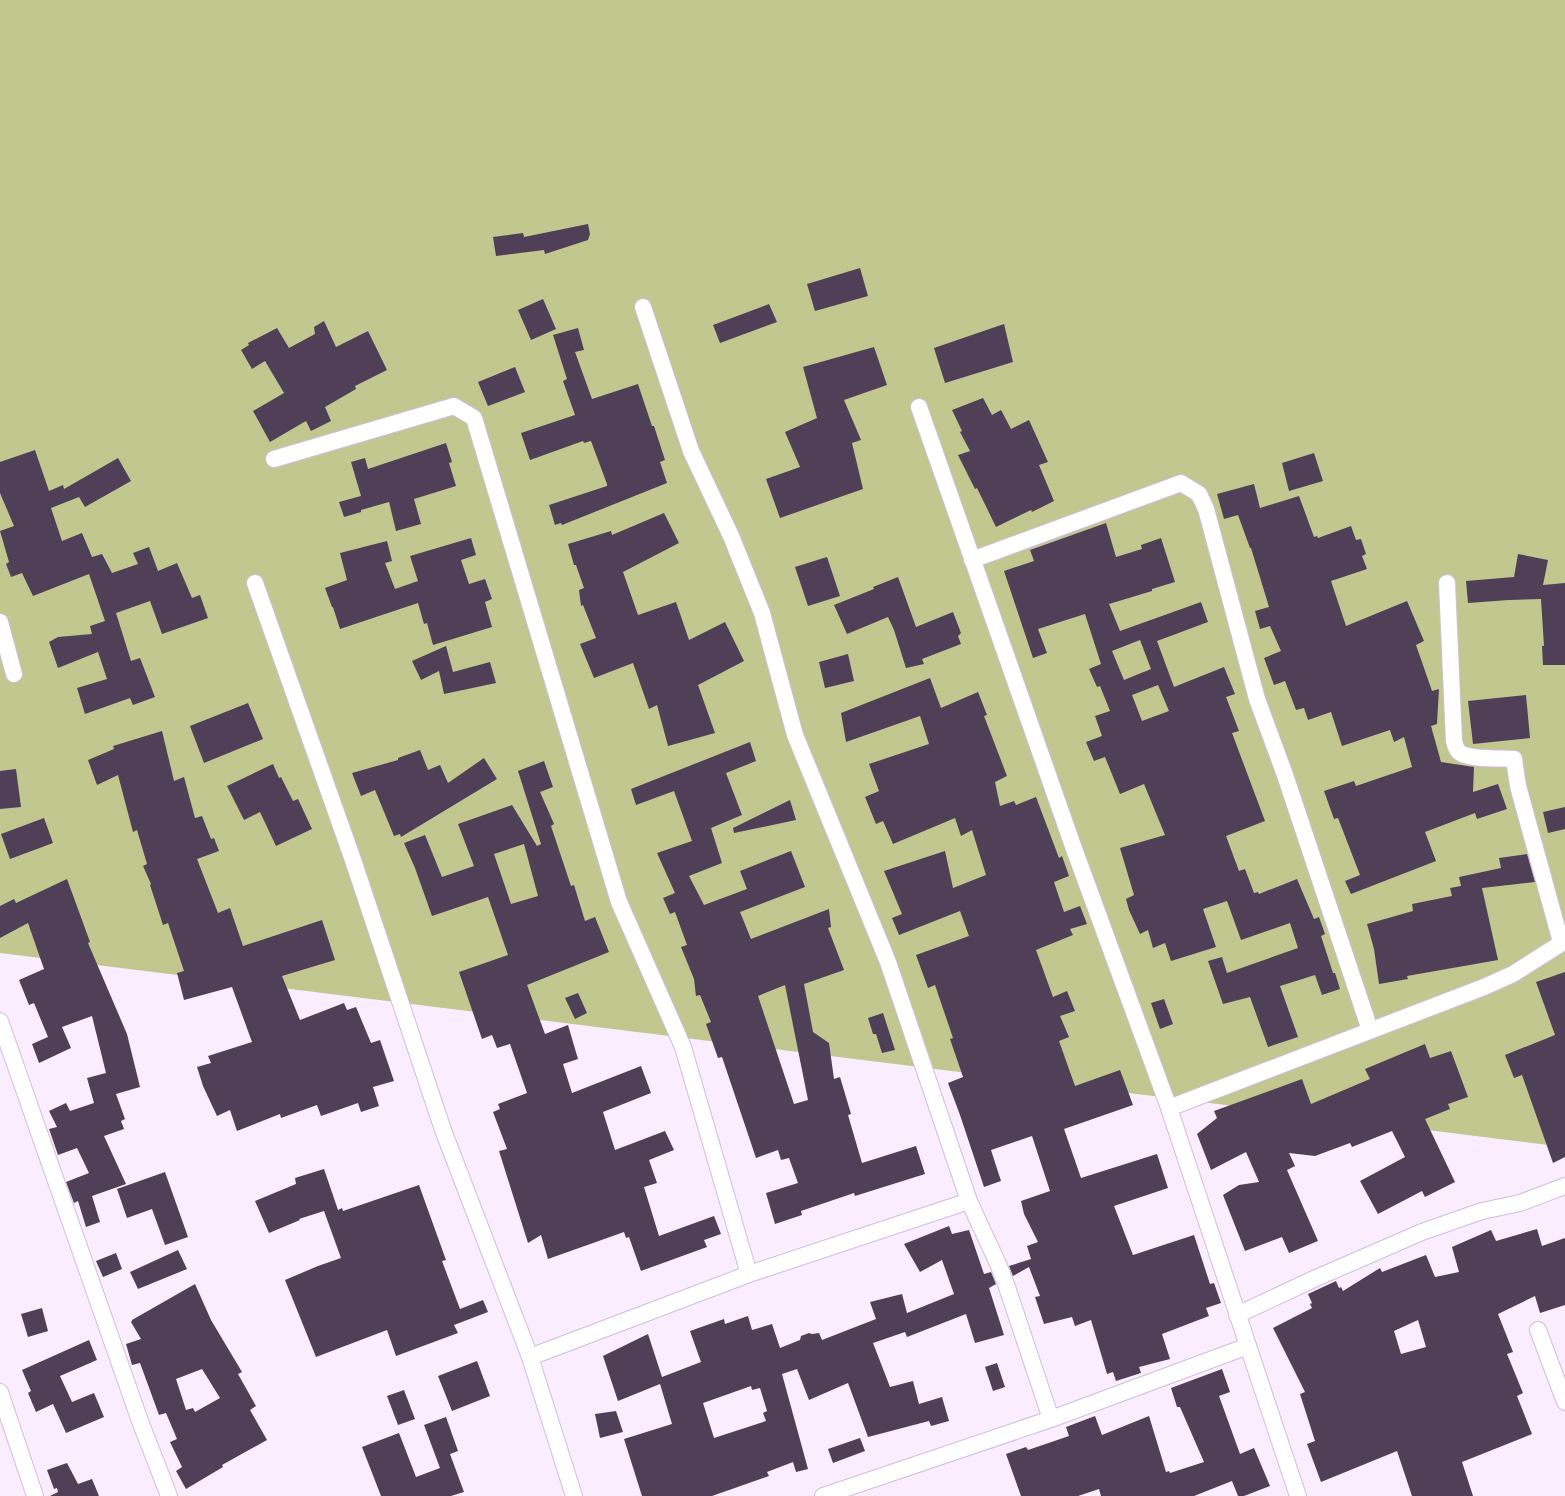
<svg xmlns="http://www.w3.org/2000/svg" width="1565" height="1496" viewBox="0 0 1565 1496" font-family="'Source Sans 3',sans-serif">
	<rect width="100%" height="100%" fill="#f9edfe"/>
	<polygon fill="#c2c790" points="0,0 1565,0 1565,1147 0,953"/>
	<g fill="#4f3f57" fill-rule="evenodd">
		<polygon points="588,224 590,234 588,240 545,254 544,250 496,256 493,237 523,233 524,237"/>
		<polygon points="860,268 868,296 815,311 807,284"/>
		<polygon points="543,299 556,329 531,340 518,310"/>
		<polygon points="769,304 777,322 720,343 713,325"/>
		<polygon points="324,321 336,347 368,331 387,370 355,386 356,389 325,407 331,421 311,431 306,421 270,442 253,411 284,393 265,361 252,369 241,350 249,345 248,343 277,328 289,348 315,334 314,327"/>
		<polygon points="1004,324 1013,362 945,383 934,348"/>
		<polygon points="578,328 584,350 575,352 592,399 638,384 652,426 654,426 665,460 660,462 667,483 562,525 561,523 555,525 549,505 607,486 607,484 591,441 584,443 583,441 530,460 521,433 575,415 563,381 567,379 553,335"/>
		<polygon points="874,347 887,385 844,400 861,440 852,443 863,489 780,518 766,479 800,467 785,432 817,418 803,367"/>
		<polygon points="515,367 525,392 488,406 478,382"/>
		<polygon points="983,398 992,415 1001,410 1011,429 1029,420 1048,462 1039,465 1054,501 1032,512 1031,510 996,527 977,488 975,489 958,455 970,451 960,432 962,431 952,410"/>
		<polygon points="446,443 452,462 449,463 456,486 414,499 421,524 396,531 389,502 361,510 361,512 344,517 339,502 361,496 351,462 365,458 368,469"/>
		<polygon points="35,450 49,491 63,485 64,489 118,458 131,481 85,507 79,497 51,508 62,541 82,533 92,557 102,554 112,573 138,564 133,553 149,547 158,571 177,563 192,598 200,595 208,618 162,634 150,601 116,613 131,661 140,658 155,697 133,705 130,698 85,714 77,688 107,679 98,652 58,668 49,642 58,637 92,634 90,626 105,621 89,574 33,596 22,573 11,577 6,564 9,562 0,531 14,526 0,493 0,462"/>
		<polygon points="1314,453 1323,481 1289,491 1282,463"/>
		<polygon points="1254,484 1260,508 1299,496 1314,537 1317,536 1318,538 1351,526 1356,540 1361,539 1366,554 1362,556 1367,569 1331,581 1346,626 1407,601 1424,641 1416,645 1432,691 1439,689 1437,724 1431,726 1441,762 1474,767 1473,792 1498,784 1507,809 1477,819 1475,813 1425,832 1436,861 1351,894 1345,881 1360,875 1338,818 1334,819 1324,791 1354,781 1356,786 1412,767 1404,737 1394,742 1390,730 1342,746 1331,712 1308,720 1304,708 1296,710 1285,681 1274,685 1264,658 1281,651 1270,626 1260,629 1255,611 1269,607 1266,597 1251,548 1250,548 1238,515 1224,519 1217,494"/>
		<polygon points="664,513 679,543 623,572 638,615 676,602 689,640 725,622 744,661 698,685 715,733 668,746 657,705 649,709 633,663 594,678 580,644 596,638 583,605 581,606 579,590 584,588 576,565 574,565 568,544 611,531 612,535"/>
		<path d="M1106,523L1116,557L1142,549L1141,545L1161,538L1175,582L1152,589V591L1109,604L1120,631L1201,602L1208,622L1157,641L1174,687L1224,667L1235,694L1226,697L1239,731L1232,733L1265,821L1226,836L1239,871L1245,869L1254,893L1258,892L1259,894L1297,879L1314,919L1319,917L1325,934L1321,936L1333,973H1335L1340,989L1322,995L1315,975L1280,986L1298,1037L1268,1047L1250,997L1223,1004L1208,961L1222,957L1227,973L1298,948L1290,923L1241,940L1227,901L1203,909L1216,947L1171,961L1165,943L1153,948L1148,930L1140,934L1129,910L1126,899L1134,895L1120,848L1165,835L1144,784L1120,794L1105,757L1094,761L1086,742L1102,736L1095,716L1110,711L1100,686L1097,687L1089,669L1101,664L1085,614L1038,629L1047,653L1033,658L1004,571L1034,561L1030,550ZM1140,640L1151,669L1124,680L1112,651ZM1158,685L1169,711L1142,721L1132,695Z"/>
		<polygon points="471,538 476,555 461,560 469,584 485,579 492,599 485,602 492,627 433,645 427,623 424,624 418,603 340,629 333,607 332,607 325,588 347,580 340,553 387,541 392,561 385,563 395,589 418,581 410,556"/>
		<polygon points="1518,554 1548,560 1543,585 1565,583 1565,665 1543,665 1542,646 1544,646 1541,599 1509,600 1468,603 1466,581 1514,577"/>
		<polygon points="827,557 840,596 808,606 795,567"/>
		<polygon points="898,577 916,627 953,612 961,633 958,636 961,644 922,659 924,664 906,668 894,630 888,617 847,634 834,605 874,589 873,587"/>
		<polygon points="446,646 453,672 490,662 496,683 444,694 439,671 421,680 412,661"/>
		<polygon points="848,654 854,681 825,688 819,662"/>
		<polygon points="930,678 941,708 978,692 987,715 984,716 1007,776 995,782 1000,806 1014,801 1016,805 1036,797 1059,858 1062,856 1069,876 1054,882 1064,912 1080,906 1087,924 1070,929 1073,935 1036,950 1053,997 1067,991 1075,1011 1060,1016 1069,1037 1059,1041 1075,1086 1120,1070 1133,1105 1064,1129 1081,1178 1157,1154 1168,1188 1114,1206 1133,1255 1194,1235 1210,1284 1214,1283 1221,1303 1206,1308 1209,1316 1162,1334 1170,1359 1139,1367 1141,1373 1116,1381 1113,1372 1107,1374 1091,1320 1075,1326 1072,1317 1044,1324 1035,1297 1040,1296 1029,1267 1013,1276 1009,1266 1031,1259 1027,1246 1038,1242 1024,1214 1021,1201 1050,1191 1032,1136 991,1150 1001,1181 984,1187 960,1115 948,1083 963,1077 950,1039 953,1038 935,985 928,988 916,955 969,936 960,911 899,935 892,918 902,914 884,871 945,851 953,888 986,875 972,830 961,836 955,818 893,844 883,821 876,824 865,797 879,791 869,764 929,744 920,716 846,742 841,713"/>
		<polygon points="1526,695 1530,738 1473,744 1468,701"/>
		<polygon points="248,703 263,739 204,763 190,726"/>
		<polygon points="162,731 174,781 184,777 195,818 202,816 211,839 214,838 219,851 197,859 218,913 230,908 243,946 322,920 335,960 282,976 300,1020 344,1003 347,1010 356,1007 371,1043 380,1040 394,1081 373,1087 379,1106 361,1112 358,1103 321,1116 317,1105 281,1118 280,1114 237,1131 230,1110 217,1116 203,1086 197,1067 211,1063 208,1056 252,1042 232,987 184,1000 177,973 184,971 168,923 163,925 150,885 151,884 143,866 147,864 137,830 133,832 118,775 97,785 88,760 114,749 113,746"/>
		<path d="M750,742L756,761L726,773L742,815L711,828L722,863L689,876L704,905L747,889L740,871L791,851L805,887L740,912L751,939L829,909L831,927L828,928L844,970L804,984L813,1032L829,1043L834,1079L840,1077L851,1114L848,1115L862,1163L916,1146L925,1174L855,1196L854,1193L801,1211L802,1215L775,1224L766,1193L798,1183L789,1158L781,1160L778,1150L756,1158L722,1057L718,1058L706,1024L711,1022L700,995L696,996L694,979L681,947L687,945L675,912L670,914L663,898L675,893L657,853L692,841L674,791L636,805L631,789ZM785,985L808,1100L794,1104L758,996Z"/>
		<polygon points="420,750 428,770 440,765 448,783 484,758 497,779 401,837 400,834 394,836 375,790 361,796 352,773 398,760 398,758"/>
		<path d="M544,761L553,787L540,792L554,824L551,826L571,886L574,885L585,921L595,917L609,952L527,985L545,1034L568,1025L578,1059L563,1064L572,1093L641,1066L651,1093L603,1112L615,1150L665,1131L674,1150L649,1160L657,1183L644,1187L659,1236L714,1216L721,1234L704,1240L707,1247L641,1271L629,1237L626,1238L624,1232L548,1259L541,1235L528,1243L499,1151L507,1149L493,1112L500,1109L498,1104L527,1093L510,1044L497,1048L492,1035L482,1039L459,972L508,955L488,897L432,916L415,868L404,843L425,835L442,877L474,866L458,824L512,805L537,846L541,844L518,771ZM524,844L538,896L511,904L494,854Z"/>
		<polygon points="273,764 279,778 281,777 293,801 298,799 312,829 276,846 260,812 244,820 227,786"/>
		<polygon points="16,769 21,807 0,809 0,771"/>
		<polygon points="790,800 796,820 734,833 733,828"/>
		<polygon points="1565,807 1565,829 1548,833 1543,812"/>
		<polygon points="44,818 53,843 10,859 1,834"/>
		<polygon points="1527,854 1535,882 1482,888 1498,960 1407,976 1408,979 1379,984 1374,949 1367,924 1413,911 1412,904 1452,896 1450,888 1461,886 1459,877 1501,868 1499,858"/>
		<polygon points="67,879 90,942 88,943 127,1034 140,1087 116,1094 125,1119 121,1121 124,1129 104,1136 126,1184 92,1196 100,1222 86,1227 78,1201 74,1203 66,1182 89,1173 77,1148 58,1155 49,1129 57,1127 49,1111 66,1103 70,1111 94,1103 87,1078 106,1073 92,1016 62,1027 71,1048 39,1063 32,1044 48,1037 34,1003 29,1005 19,980 44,969 28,923 0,938 0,906 14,899 16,903"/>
		<polygon points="1565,972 1565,1157 1553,1163 1522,1075 1514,1078 1505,1055 1555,1035 1536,982"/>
		<polygon points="578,993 587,1013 575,1019 565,998"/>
		<polygon points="1164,999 1173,1024 1160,1029 1151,1003"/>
		<polygon points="883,1013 895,1050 882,1053 876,1034 873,1034 868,1018"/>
		<polygon points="1425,1044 1430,1058 1451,1051 1468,1097 1448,1104 1450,1109 1425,1119 1455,1182 1425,1197 1422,1191 1378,1214 1360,1181 1405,1157 1392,1131 1352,1147 1350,1143 1315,1156 1289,1153 1295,1166 1287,1170 1318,1241 1289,1253 1282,1237 1245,1251 1223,1195 1239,1185 1259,1182 1246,1152 1211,1170 1197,1134 1217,1118 1214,1111 1302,1079 1311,1104 1370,1079 1365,1069"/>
		<polygon points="324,1169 338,1210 342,1208 343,1211 419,1185 446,1260 442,1261 460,1309 483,1300 488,1312 454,1325 458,1333 396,1356 387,1330 316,1357 285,1280 318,1266 341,1258 324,1211 299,1219 300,1220 269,1233 255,1201 296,1184 295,1178"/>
		<polygon points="165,1172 188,1237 165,1245 152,1209 127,1218 117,1189"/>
		<path d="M949,1226L952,1234L969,1230L984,1274L991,1272L996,1284L989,1288L1004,1335L975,1343L966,1314L907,1337L905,1332L873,1343L890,1387L913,1381L919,1404L942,1397L949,1421L931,1426L929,1421L868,1437L848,1383L809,1400L797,1369L782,1374L808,1469L796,1472L793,1462L767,1472L769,1476L712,1496H642L624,1439L672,1424L660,1384L618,1401L603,1356L648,1334L662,1377L701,1362L690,1331L724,1319L725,1324L748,1316L752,1330L772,1324L780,1348L800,1340L801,1336L809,1333L812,1334L819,1333L822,1340L876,1319L870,1302L902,1294L907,1313L954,1294L942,1260L920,1272L904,1244ZM751,1386L752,1390L760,1388L767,1411L763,1413L766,1421L714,1438L703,1403Z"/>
		<path d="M1537,1229L1542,1246L1565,1238V1305L1540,1313L1535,1296L1498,1314L1513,1352L1507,1354L1523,1393L1517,1396L1532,1434L1462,1462L1473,1496H1412L1397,1451L1321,1482L1307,1444L1315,1441L1300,1394L1305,1392L1273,1328L1312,1308L1310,1304L1312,1303L1308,1294L1336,1281L1339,1288L1341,1287L1343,1291L1380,1268L1382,1272L1426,1255L1435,1277L1459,1272L1452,1247L1491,1230L1496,1241ZM1418,1320L1426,1347L1401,1354L1394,1331Z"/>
		<polygon points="178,1250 187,1269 138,1289 130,1272"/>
		<polygon points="116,1253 122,1269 103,1277 96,1261"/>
		<path d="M195,1284L211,1320L242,1372L238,1374L256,1406L250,1410L267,1440L222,1465L223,1467L186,1489L176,1471L182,1467L170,1442L177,1439L166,1413L159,1415L140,1363L132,1365L126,1344L141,1339L131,1322L132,1321V1320ZM202,1369L220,1398L195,1412L193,1408L186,1410L176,1379Z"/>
		<polygon points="42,1308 48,1331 28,1337 21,1314"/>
		<polygon points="89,1340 97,1360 60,1376 72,1402 94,1393 104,1417 66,1433 53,1404 36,1412 28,1393 31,1391 22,1370"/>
		<polygon points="477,1361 490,1396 452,1411 438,1376"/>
		<polygon points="997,1363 1005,1387 993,1391 985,1367"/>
		<polygon points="1222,1369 1230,1392 1219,1396 1240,1454 1254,1448 1270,1486 1244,1496 1238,1496 1232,1481 1194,1496 1101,1496 1099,1489 1078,1496 1021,1496 1006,1454 1026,1447 1028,1450 1069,1436 1066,1427 1095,1416 1102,1435 1149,1416 1166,1472 1169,1471 1170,1473 1204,1462 1180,1407 1177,1407 1171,1388"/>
		<polygon points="404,1390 415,1419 398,1425 387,1396"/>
		<polygon points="616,1411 623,1432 600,1438 595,1414"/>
		<polygon points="446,1417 458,1451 450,1454 464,1492 451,1496 381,1496 362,1447 399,1433 416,1477 440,1468 424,1425"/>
		<polygon points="860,1438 865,1451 833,1463 828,1449"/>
		<polygon points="67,1463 78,1484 92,1479 99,1496 50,1496 58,1492 57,1488 54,1489 47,1470"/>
	</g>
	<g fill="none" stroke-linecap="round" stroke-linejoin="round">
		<g stroke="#d1bdda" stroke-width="18">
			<g id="minor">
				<polyline points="643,307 691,451 731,536 762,613 795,735 888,962 969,1201 999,1266 1007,1287 1051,1419"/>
				<polyline points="919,407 1073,846 1169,1108 1298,1496"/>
				<polyline points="274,459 454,406 474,418 619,902 683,1047 749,1274"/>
				<polyline points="972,560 1181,483 1199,494 1206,509 1257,699 1285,775 1370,1030"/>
				<polyline points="255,583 353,860 443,1130 530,1357 574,1496"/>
				<path d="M1447,583L1454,741C1455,745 1456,749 1459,752C1468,760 1502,758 1514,759L1518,786L1561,942"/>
				<polyline points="0,622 14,674"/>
				<polyline points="0,1021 140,1421 169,1496"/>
				<polyline points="1169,1108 1484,987 1513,974 1565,941"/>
				<polyline points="1237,1315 1316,1278 1422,1232 1482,1211 1520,1203 1565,1186"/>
				<polyline points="1538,1330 1565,1402"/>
				<polyline points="530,1357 749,1274 969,1201"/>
				<polyline points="0,1392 35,1496"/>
				<polyline points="823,1496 1051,1419 1248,1346"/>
			</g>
		</g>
		<use href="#minor" stroke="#fff" stroke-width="16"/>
	</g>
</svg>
